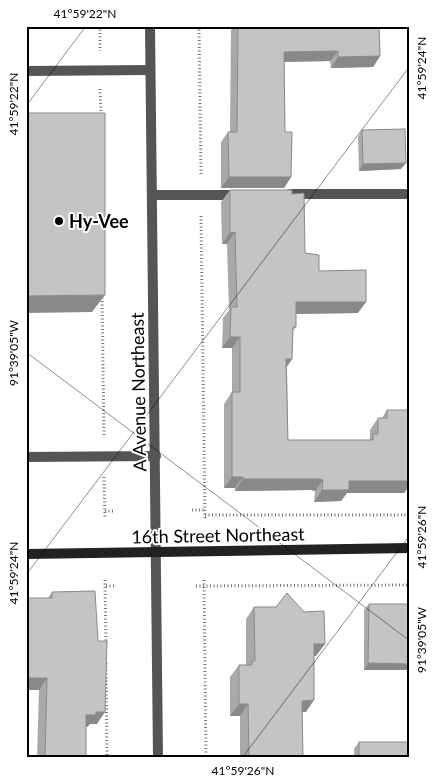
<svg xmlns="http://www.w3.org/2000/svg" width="436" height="784" viewBox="0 0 436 784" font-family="Lato,sans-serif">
	<rect width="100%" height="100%" fill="#fff"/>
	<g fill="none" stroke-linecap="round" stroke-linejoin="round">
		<g stroke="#777" stroke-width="3" stroke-dasharray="1 2.5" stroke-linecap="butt">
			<polyline points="100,26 100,51"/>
			<polyline points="199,26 201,175"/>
			<polyline points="100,89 101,116"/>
			<polyline points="201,216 205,518"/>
			<polyline points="102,294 104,436"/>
			<polyline points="104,477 105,518"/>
			<polyline points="192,510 204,510"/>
			<polyline points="105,511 114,511"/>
			<polyline points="205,515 410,515"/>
			<polyline points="105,580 106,645"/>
			<polyline points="204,580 206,758"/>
			<polyline points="106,586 115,586"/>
			<polyline points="196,586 410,585"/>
			<polyline points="106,663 107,758"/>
		</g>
		<g stroke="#555" stroke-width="10">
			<polyline points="26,71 150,70"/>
			<polyline points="291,194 410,194"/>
			<polyline points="152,195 239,195"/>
			<polyline points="26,457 156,456"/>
		</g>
		<polyline stroke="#555" stroke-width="10" points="150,26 158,758"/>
		<polyline stroke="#222" stroke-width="10" points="26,554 410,548"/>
	</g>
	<g fill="#a9a9a9">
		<polygon points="231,26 379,26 380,56 373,67 331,68 330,61 284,62 285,132 291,177 284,188 221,188 221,142 228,132 230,132"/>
		<polygon points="362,130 401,169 359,171 358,137"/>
		<polygon points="230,190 292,194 305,253 319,271 358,313 296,314 296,327 293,331 292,359 287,367 288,440 369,440 370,438 370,430 378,418 382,418 387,410 410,410 410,485 404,493 347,493 341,501 314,502 315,491 311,490 235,491 235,488 224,488 224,404 232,392 232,348 222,348 223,318 229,310 227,244 222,244 221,202"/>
		<polygon points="52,592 97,724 90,724 87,727 86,727 86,758 37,758 39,690 48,598"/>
		<polygon points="369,604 410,604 410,670 364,670 364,610"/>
		<polygon points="254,607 316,656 314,656 306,712 302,712 303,758 240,758 240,716 230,716 230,677 239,665 246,665 246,619"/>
		<polygon points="359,742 410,758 354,758 354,749"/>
	</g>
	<g fill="#898989">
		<polygon points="338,51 330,61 277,62 284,52"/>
		<polygon points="380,56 373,67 331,68 338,57"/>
		<polygon points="406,163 401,169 359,171 363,164"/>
		<polygon points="229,177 291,177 284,188 221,188"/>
		<polygon points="235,232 227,244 222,244 230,233"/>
		<polygon points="105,295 92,312 26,313 26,296"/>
		<polygon points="296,302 366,302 358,313 288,314"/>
		<polygon points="230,337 240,337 232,348 222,348"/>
		<polygon points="286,359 292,359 284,370"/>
		<polygon points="232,477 243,477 235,488 224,488"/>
		<polygon points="243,479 319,479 323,480 315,491 311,490 235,491"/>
		<polygon points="349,481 410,481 410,485 404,493 347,493 341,501 314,502 322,490"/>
		<polygon points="314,644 325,644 316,656 306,656"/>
		<polygon points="368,663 410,664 410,670 364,670"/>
		<polygon points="26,678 47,678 39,690 26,690"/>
		<polygon points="314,700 306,712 294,712 302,701"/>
		<polygon points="239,704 248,704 240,716 230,716"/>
		<polygon points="96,712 105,712 97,724 90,724 87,727 78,727 86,715"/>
	</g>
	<g fill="#c4c4c4" stroke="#898989">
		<polygon points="238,26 379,26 380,56 338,57 338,51 284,52 285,132 292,132 291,177 229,177 228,132 237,132"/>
		<polygon points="26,113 105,113 105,295 26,296"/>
		<polygon points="405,129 406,163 363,164 362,130"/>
		<polygon points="230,190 292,190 292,194 304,193 305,253 319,255 319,271 366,270 366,302 296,302 296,327 293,327 292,359 286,359 288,440 373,440 373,434 378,434 378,418 387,418 387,410 410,410 410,481 349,481 349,490 322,490 323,480 319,479 243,479 243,477 232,477 232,392 240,392 240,337 230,337 231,307 237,307 235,232 230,233"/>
		<polygon points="95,591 98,641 107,641 105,712 96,712 96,715 86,715 86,758 45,758 47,678 26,678 26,598 52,598 52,592"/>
		<polygon points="287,593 304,612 324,611 325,644 314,644 314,700 302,701 303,758 249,758 248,704 239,704 239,665 252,665 252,661 255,661 254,607 276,607"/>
		<polygon points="369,604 410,604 410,664 368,663"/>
		<rect x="359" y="742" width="51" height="16"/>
	</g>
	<path fill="none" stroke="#000" stroke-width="1" stroke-opacity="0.45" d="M26,106L86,26M26,352L410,641M26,575L410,66M242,758L410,535"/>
	<circle fill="#000" stroke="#fff" stroke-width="2" cx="59" cy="221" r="5"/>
	<g text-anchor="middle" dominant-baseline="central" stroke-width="4" stroke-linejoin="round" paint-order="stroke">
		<g font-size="18" font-weight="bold" fill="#000" stroke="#fff" text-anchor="start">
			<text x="69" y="221">Hy-Vee</text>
		</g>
		<g font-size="18" fill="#000" stroke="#fff">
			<text transform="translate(138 392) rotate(-91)">A Avenue Northeast</text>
			<text transform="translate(218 535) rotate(-1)">16th Street Northeast</text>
		</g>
	</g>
	<rect width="436" height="784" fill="none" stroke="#ffffff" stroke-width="55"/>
	<rect x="28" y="28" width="380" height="728" fill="none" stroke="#000" stroke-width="2"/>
	<g font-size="12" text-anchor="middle" fill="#000">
		<text x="85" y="18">41°59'22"N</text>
		<text transform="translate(422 68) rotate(-90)" y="4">41°59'24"N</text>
		<text transform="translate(14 104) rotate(-90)" y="4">41°59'22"N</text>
		<text transform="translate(14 353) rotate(-90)" y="4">91°39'05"W</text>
		<text transform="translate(422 537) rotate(-90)" y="4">41°59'26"N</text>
		<text transform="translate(14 573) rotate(-90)" y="4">41°59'24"N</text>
		<text transform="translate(422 640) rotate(-90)" y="4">91°39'05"W</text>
		<text x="243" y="775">41°59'26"N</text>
	</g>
</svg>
